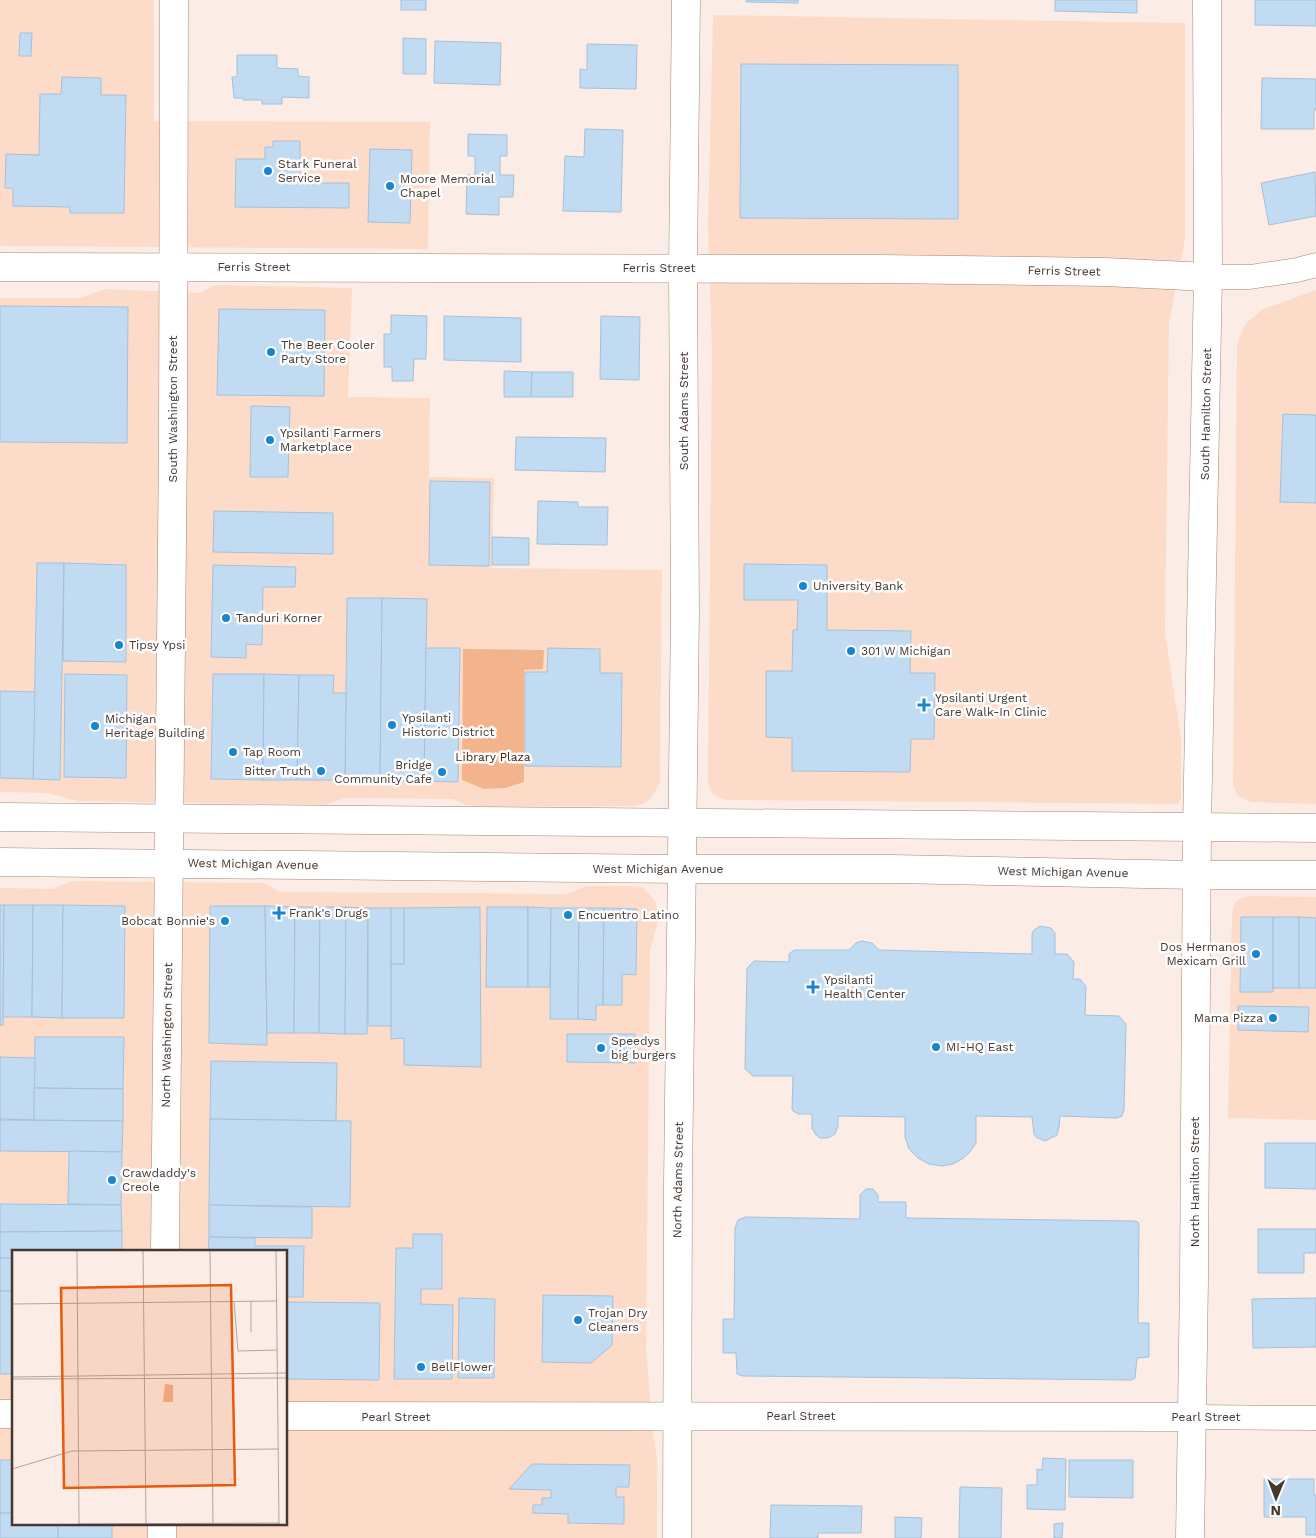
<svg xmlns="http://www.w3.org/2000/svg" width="1316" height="1538" viewBox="0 0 1316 1538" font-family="'Work Sans',sans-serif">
	<rect width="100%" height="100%" fill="#fbede5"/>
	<g fill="#fcdcc9" fill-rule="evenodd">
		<polygon points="0,0 154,0 154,121 430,122 428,249 0,246"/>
		<polygon points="713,15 1185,23 1185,239 1169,323 1165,632 1181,739 1181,798 1178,804 726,800 716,796 712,793 708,782 708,774 712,352 708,225"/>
		<polygon points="215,285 352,288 348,397 430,398 429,477 494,478 492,568 662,570 660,781 655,792 650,799 641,805 633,806 489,807 466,805 453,799 345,798 324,805 78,801 47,793 0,792 0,298 79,298 106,289 200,293"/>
		<polygon points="1316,290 1316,804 1251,802 1238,796 1233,786 1237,345 1241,333 1247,322 1263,309"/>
		<path d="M78,881L264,883L280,892L567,894L586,886H630L642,887L652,897L656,903L658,916L657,925L650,951L646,1349L652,1422L657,1461V1538H0V888L53,889L69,882ZM14,1252H286V1524H14Z"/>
		<polygon points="1250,896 1316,897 1316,1120 1228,1118 1232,913 1235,902 1243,897"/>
	</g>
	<polygon fill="#f2b38d" points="463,649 544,650 543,669 524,670 524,782 505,788 484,789 462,780"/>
	<g fill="#c1dbf3" stroke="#a6c0d8">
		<rect x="401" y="0" width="25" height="10"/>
		<polygon points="746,0 798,0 798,3 746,2"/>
		<polygon points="1055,0 1137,0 1137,13 1055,11"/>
		<polygon points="1255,0 1316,0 1316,26 1255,25"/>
		<polygon points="20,33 32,33 31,56 19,56"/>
		<polygon points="403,38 426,39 426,74 403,74"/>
		<polygon points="435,41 501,43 500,85 434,83"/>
		<polygon points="587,44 637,45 636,89 580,88 580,69 587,70"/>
		<polygon points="237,55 277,55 277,68 298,69 298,76 309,77 309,98 282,97 282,104 262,104 262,100 243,100 243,98 234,98 232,77 237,77"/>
		<polygon points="741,64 958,65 958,219 740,218"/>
		<polygon points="62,77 101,78 101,95 126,95 124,213 70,213 70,207 13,206 13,188 5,188 6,154 39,155 40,94 61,94"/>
		<polygon points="1262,78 1316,79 1316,110 1314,110 1314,129 1261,129"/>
		<polygon points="585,129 623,130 621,212 563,211 565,156 584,157"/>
		<polygon points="468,134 507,135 507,156 500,156 500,175 514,175 513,197 499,197 499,215 466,214 467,175 475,175 475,156 468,156"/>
		<polygon points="273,141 300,141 300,183 349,183 349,208 235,207 236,159 265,159 265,147 273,147"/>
		<polygon points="370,149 412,150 410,223 368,222"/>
		<polygon points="1315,172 1316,216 1269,225 1261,183"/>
		<polygon points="0,306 128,307 127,443 0,442"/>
		<polygon points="219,309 325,310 324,396 217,395"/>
		<polygon points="391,315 427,316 426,359 414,359 413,381 392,381 392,367 384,367 384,334 391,334"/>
		<polygon points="444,316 521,318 521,362 444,360"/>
		<polygon points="601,316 640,317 639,380 600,379"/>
		<polygon points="504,371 532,372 531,397 504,397"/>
		<polygon points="532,372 573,372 573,397 531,397"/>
		<polygon points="251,406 290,407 288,477 250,477"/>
		<polygon points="1283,414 1316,415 1316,503 1280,502"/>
		<polygon points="516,437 606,438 605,472 515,470"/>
		<polygon points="430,481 490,482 489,566 429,565"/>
		<polygon points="538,501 578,502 578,507 608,507 607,545 537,544"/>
		<polygon points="214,511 333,513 333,554 213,552"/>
		<polygon points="492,537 529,538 529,565 492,565"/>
		<polygon points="37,563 64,563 60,780 33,779"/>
		<polygon points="64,563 126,565 126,662 63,661"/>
		<polygon points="744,564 827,565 827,630 911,631 910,673 935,673 934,739 911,739 910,772 792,771 792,738 766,737 766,671 792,671 793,630 797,630 798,600 744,600"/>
		<polygon points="213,565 296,567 295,587 263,587 262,645 246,644 246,658 211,657"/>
		<polygon points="347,598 382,598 380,781 345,780"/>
		<polygon points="382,598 427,599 424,781 380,781"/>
		<polygon points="426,648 460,648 458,782 424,781"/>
		<polygon points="548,648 600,649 600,673 622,673 621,767 525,766 525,672 547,672"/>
		<polygon points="65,674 127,675 126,778 64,777"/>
		<polygon points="213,674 264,674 263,780 211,779"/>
		<polygon points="264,674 299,675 297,780 263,780"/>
		<polygon points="299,675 334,675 333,693 346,693 345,780 297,780"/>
		<polygon points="0,691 35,692 33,779 0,778"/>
		<polygon points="0,905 4,905 3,1025 0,1025"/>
		<polygon points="4,905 33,905 32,1017 3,1017"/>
		<polygon points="33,905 63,905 62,1018 32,1017"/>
		<polygon points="63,905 125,906 124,1018 62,1018"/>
		<polygon points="210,906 265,906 267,1045 209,1043"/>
		<polygon points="265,906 295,907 294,1033 267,1033"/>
		<polygon points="295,907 320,907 319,1033 294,1033"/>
		<polygon points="320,907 346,907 345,1034 319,1033"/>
		<polygon points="346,907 368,908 367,1034 345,1034"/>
		<polygon points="480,907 481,1067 404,1065 404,1038 391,1039 391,964 404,964 404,908"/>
		<polygon points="487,907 528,907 528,987 486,987"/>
		<polygon points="528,907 551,908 550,987 528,987"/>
		<rect x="368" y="908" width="23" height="118"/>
		<rect x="391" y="908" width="13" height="56"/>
		<polygon points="551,908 579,908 578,1019 550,1019"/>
		<polygon points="579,908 604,908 603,1005 596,1005 596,1020 578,1019"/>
		<polygon points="604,908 637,909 636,975 622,974 622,1005 603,1005"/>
		<polygon points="1241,917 1273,917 1273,992 1240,992"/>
		<rect x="1273" y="917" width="26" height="71"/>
		<polygon points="1299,917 1316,918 1316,988 1299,988"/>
		<polygon points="1040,926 1051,928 1055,933 1055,954 1067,954 1074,962 1073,979 1080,979 1086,986 1085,1015 1119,1016 1126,1024 1124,1110 1122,1116 1117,1118 1060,1116 1059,1127 1057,1135 1045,1141 1036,1137 1034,1134 1032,1117 976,1116 976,1143 970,1152 962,1159 953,1164 942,1166 929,1164 918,1158 909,1149 905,1137 905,1117 838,1116 838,1126 835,1134 828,1138 820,1138 816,1135 812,1128 812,1114 798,1114 792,1110 793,1076 753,1076 745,1069 747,968 754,961 789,962 789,954 794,950 849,950 856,943 862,941 872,943 879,950 1032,954 1032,935 1033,931"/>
		<polygon points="1238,1006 1309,1007 1308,1032 1238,1030"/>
		<polygon points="567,1034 635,1034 635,1063 567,1062"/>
		<polygon points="35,1037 124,1037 123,1089 34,1088"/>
		<polygon points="0,1057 35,1058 34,1120 0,1119"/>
		<polygon points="211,1061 337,1063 336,1121 210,1119"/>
		<polygon points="34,1088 123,1089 123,1121 34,1120"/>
		<polygon points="210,1119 351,1121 350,1207 209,1205"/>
		<polygon points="0,1120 123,1121 122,1152 0,1151"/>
		<polygon points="1265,1143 1316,1143 1316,1189 1265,1188"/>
		<polygon points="69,1151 122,1152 121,1205 68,1204"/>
		<polygon points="866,1189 873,1189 878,1195 878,1202 906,1202 906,1218 1134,1221 1138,1222 1139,1226 1138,1323 1149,1323 1149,1357 1137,1358 1135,1378 1132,1380 743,1376 737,1374 736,1353 723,1353 723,1319 734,1319 735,1228 738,1220 745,1217 860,1219 860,1195"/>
		<polygon points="0,1204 121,1205 122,1231 0,1232"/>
		<polygon points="209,1205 312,1207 312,1238 209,1237"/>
		<polygon points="1258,1229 1316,1229 1316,1253 1304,1253 1304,1273 1258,1273"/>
		<polygon points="122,1231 122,1252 14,1252 14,1258 0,1258 0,1232"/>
		<polygon points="413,1234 442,1234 442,1289 421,1289 421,1304 453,1305 452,1379 394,1379 396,1248 413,1248"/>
		<polygon points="209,1237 255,1238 255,1246 304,1246 303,1297 286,1297 286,1252 208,1252"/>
		<rect x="0" y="1258" width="14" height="33"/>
		<rect x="0" y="1291" width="14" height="83"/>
		<polygon points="543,1295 613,1296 612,1345 591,1363 542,1362"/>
		<polygon points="459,1298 495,1299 494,1378 458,1378"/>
		<polygon points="1316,1298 1316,1347 1253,1348 1252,1299"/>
		<polygon points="286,1302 380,1303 379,1380 286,1379"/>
		<polygon points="1043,1458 1066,1459 1065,1510 1027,1509 1027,1485 1037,1485 1037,1469 1042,1470"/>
		<rect x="0" y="1460" width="14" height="53"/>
		<polygon points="1069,1460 1133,1460 1133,1498 1069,1497"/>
		<polygon points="532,1464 630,1465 629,1487 616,1487 616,1497 624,1497 624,1524 568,1523 568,1514 533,1513 533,1505 542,1505 542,1498 551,1498 551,1490 509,1489"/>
		<polygon points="1264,1479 1314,1479 1314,1495 1316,1495 1316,1535 1306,1535 1306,1517 1264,1517"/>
		<polygon points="960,1487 1002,1488 1001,1538 959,1538"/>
		<polygon points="771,1505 862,1506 861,1533 818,1533 818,1538 770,1538"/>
		<polygon points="0,1513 14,1513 14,1524 58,1524 58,1538 0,1538"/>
		<polygon points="895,1517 922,1518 921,1538 895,1538"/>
		<polygon points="1063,1523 1062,1538 1054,1538 1054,1524"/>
		<rect x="58" y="1524" width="54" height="14"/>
	</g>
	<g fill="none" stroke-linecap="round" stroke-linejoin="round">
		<g stroke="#a48675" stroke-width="25">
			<g id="street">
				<polyline points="1208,277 1250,277 1297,270 1316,265"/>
				<polyline points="1192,1417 1316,1418"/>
			</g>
		</g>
		<g stroke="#a48675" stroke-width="29">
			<g id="secondary">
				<polyline points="0,267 881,269 1105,272 1208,277"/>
				<polyline points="1197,827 1316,828"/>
				<polyline points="1196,875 1316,875"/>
				<polyline points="165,1252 173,440 174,0"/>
				<polyline points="0,1414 14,1414"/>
				<polyline points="286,1416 1192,1417"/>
				<polyline points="162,1538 162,1524"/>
				<polyline points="677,1538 678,1183 685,612 683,268 686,0"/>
			</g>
		</g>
		<g stroke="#a48675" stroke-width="29">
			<g id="primary">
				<polyline points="0,817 1197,827"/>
				<polyline points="0,862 681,869 893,869 1196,875"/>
				<polyline points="1190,1538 1194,1281 1197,827 1208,277 1207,0"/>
			</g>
		</g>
		<use href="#street" stroke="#fff" stroke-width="24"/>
		<use href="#secondary" stroke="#fff" stroke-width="28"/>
		<use href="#primary" stroke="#fff" stroke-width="28"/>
	</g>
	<g fill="#1a85cf" stroke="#fdfdfd" stroke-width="2">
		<circle cx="268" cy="171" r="5"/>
		<circle cx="390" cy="186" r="5"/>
		<circle cx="271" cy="352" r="5"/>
		<circle cx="270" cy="440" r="5"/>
		<circle cx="803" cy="586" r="5"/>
		<circle cx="226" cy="618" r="5"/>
		<circle cx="119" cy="645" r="5"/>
		<circle cx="851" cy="651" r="5"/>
		<path d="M921.5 697.5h5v5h5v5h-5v5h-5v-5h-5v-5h5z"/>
		<circle cx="392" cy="725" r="5"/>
		<circle cx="95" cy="726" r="5"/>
		<circle cx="233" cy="752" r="5"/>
		<circle cx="321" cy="771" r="5"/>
		<circle cx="442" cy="772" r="5"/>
		<path d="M276.5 905.5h5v5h5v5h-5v5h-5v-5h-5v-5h5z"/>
		<circle cx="568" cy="915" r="5"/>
		<circle cx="225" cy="921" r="5"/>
		<circle cx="1256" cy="954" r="5"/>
		<path d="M810.5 979.5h5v5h5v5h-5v5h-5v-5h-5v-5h5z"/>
		<circle cx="1273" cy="1018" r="5"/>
		<circle cx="936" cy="1047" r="5"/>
		<circle cx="601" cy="1048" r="5"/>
		<circle cx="112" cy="1180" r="5"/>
		<circle cx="578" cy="1320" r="5"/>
		<circle cx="421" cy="1367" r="5"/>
	</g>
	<g text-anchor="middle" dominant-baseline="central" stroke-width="5" stroke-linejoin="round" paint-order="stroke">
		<g font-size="12" fill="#453830" stroke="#fdfdfd" text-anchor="start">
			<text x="278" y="164">Stark Funeral<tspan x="278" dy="14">Service</tspan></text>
			<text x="400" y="179">Moore Memorial<tspan x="400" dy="14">Chapel</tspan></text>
			<text x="281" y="345">The Beer Cooler<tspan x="281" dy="14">Party Store</tspan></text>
			<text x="280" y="433">Ypsilanti Farmers<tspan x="280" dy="14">Marketplace</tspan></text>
			<text x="813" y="586">University Bank</text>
			<text x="236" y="618">Tanduri Korner</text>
			<text x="129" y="645">Tipsy Ypsi</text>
			<text x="861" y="651">301 W Michigan</text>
			<text x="935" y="698">Ypsilanti Urgent<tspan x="935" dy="14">Care Walk-In Clinic</tspan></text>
			<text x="402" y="718">Ypsilanti<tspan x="402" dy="14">Historic District</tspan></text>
			<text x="105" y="719">Michigan<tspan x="105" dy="14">Heritage Building</tspan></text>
			<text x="243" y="752">Tap Room</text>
			<text x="432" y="765" text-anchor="end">Bridge<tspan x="432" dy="14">Community Cafe</tspan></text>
			<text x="311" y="771" text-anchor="end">Bitter Truth</text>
			<text x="289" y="913">Frank's Drugs</text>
			<text x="578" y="915">Encuentro Latino</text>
			<text x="215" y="921" text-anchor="end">Bobcat Bonnie's</text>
			<text x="1246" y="947" text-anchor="end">Dos Hermanos<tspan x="1246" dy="14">Mexicam Grill</tspan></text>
			<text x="824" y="980">Ypsilanti<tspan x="824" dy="14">Health Center</tspan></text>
			<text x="1263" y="1018" text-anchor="end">Mama Pizza</text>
			<text x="611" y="1041">Speedys<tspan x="611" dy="14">big burgers</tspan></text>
			<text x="946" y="1047">MI-HQ East</text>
			<text x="122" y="1173">Crawdaddy's<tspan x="122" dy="14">Creole</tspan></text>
			<text x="588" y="1313">Trojan Dry<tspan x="588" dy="14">Cleaners</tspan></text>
			<text x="431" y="1367">BellFlower</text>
		</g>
		<g font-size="12" fill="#453830" stroke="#fdfdfd">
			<text x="254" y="267">Ferris Street</text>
			<text x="659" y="268">Ferris Street</text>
			<text transform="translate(1064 271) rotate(1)">Ferris Street</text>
			<text transform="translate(173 409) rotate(-90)">South Washington Street</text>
			<text transform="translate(684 411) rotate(-90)">South Adams Street</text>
			<text transform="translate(1206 414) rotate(-89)">South Hamilton Street</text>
			<text transform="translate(253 864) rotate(1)">West Michigan Avenue</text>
			<text x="658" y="869">West Michigan Avenue</text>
			<text transform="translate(1063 872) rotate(1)">West Michigan Avenue</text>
			<text transform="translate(167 1035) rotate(-89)">North Washington Street</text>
			<text transform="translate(678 1180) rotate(-89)">North Adams Street</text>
			<text transform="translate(1195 1182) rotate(-90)">North Hamilton Street</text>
			<text x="801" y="1416">Pearl Street</text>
			<text x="396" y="1417">Pearl Street</text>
			<text x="1206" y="1417">Pearl Street</text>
		</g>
		<g font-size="12" fill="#442612" stroke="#fdfdfd">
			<text x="493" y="757">Library Plaza</text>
		</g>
	</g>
	<g transform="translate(12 1250)">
		<rect width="275" height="275" fill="#fbede5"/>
		<path d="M153,134L161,135V152H151Z" fill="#f2b38d"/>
		<path fill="none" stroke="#b2a59d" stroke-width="1" d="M65,0L67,275M131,0L134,275M198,0L201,275M264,0L267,275M222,51L226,101L265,100M239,51V82M0,54L265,51M0,127L275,123M0,129L275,128M0,219L60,201L267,199M67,274L267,273"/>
		<path fill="#e8590c" fill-opacity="0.15" stroke="#e8590c" stroke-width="2.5" d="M219,35L223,235L52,238L49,38Z"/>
		<rect width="275" height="275" fill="none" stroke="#453830" stroke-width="2.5"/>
	</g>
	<g transform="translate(1276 1498) rotate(181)" stroke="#fdfdfd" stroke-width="4" paint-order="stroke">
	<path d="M0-4L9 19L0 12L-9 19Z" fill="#453830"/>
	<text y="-8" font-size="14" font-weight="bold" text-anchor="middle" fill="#453830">N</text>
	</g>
</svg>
